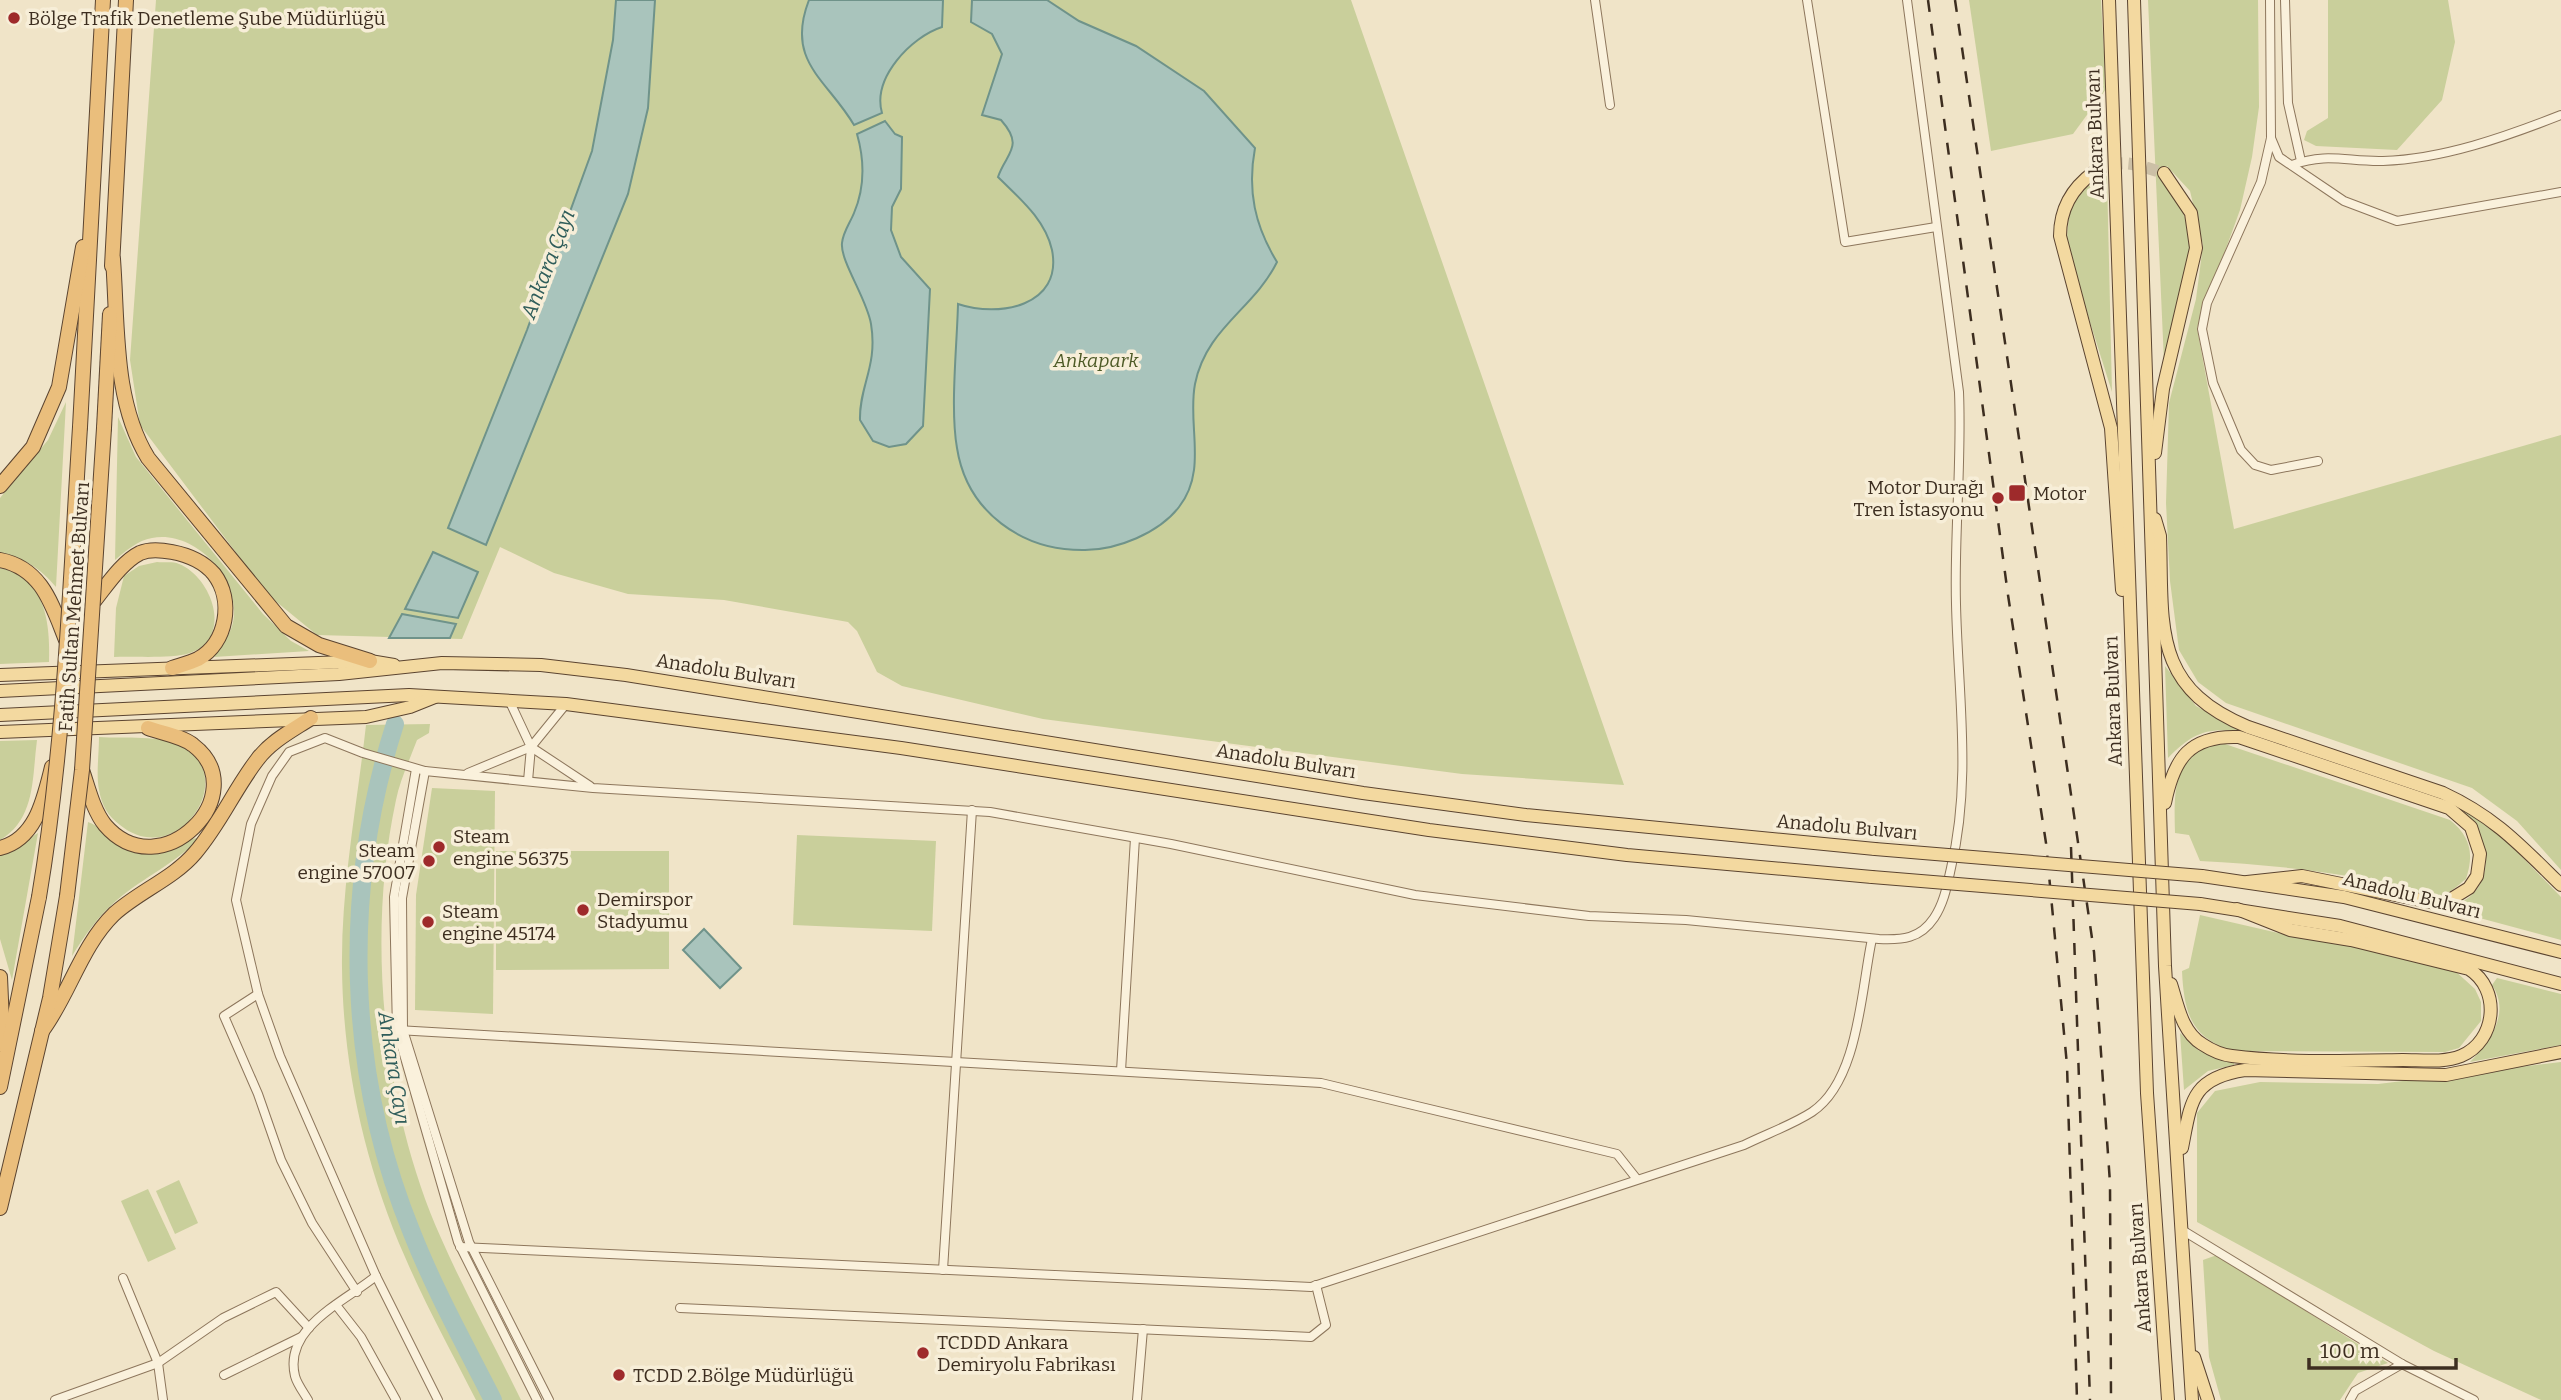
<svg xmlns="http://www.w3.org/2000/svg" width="2561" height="1400" viewBox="0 0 2561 1400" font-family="Bitter,serif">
	<rect width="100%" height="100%" fill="#f0e4c8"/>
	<g fill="#c9cf9b">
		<polygon points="156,0 1351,0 1624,785 1462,774 1043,719 902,686 877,672 857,631 848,622 724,600 628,594 554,573 500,547 462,639 317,635 268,595 140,425 130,360"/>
		<polygon points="1969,0 2101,0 2106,89 2073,134 1991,151"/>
		<path d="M2148,0H2258L2259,107L2252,157L2240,210L2197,328L2234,529L2561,435V870L2517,821L2472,788L2226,703L2198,682L2179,650L2170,581L2166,503L2169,403L2196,299L2203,245L2190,191L2167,166L2162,180C2173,195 2187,213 2189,233C2193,266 2172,327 2164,362Z"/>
		<polygon points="2328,0 2448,0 2455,42 2442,100 2397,150 2316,146 2304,140 2307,131 2328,118"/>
		<polygon points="2107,176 2112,392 2066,246 2069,216 2075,199 2081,190"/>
		<path d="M66,402L56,587C41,569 24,557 0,554V498L48,440Z"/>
		<path d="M118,417L136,457L263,614L291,641L309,651L214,657C219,649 227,639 231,629C247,586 198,529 152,538C138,540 126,551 115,560Z"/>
		<path d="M157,562C164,563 173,561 179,564C212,577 234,638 190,653C172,659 135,656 114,657L116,608L124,576L139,566Z"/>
		<path d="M0,568C46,578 50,623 49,662L0,664Z"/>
		<path d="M2165,666L2196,706L2245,733C2210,726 2193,732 2168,758Z"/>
		<path d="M430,724L429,733L417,740C410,759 400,780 396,800C366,939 383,1108 441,1238C465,1293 495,1346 521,1400H476C452,1353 426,1306 405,1257C365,1166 343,1067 342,968C341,887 357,805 366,725Z"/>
		<path d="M99,737C124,739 161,734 183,747C240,778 176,871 120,825C108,816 102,806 99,790C96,774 99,754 99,737Z"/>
		<path d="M37,740C32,777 36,819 0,840V741Z"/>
		<path d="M2225,744L2450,820C2471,837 2474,854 2466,879C2458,885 2450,894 2439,896C2417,899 2388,882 2366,879C2311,869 2256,864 2200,861L2189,835L2175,833C2174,794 2171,747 2225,744Z"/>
		<polygon points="432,788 495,791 493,1014 415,1010 416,895"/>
		<path d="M2459,805L2500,834L2561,897V940L2450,910L2451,906C2499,893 2493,832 2458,808Z"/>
		<path d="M88,822C100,826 106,836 116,841C158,866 164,844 201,837C176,863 144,877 117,900C99,915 84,936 72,956Z"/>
		<polygon points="38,833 12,980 0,939 0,852 12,849"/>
		<polygon points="797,835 936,841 932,931 793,925"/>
		<polygon points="496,851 669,851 669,969 496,970"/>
		<path d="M2200,915L2291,936L2369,948L2453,969L2475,989L2481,1002V1021L2459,1048L2445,1052L2232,1051C2191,1037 2184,1013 2182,971L2189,968Z"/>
		<path d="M2497,978L2561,994V1045L2470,1062C2490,1042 2511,1013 2492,985Z"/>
		<polygon points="2180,1033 2198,1050 2234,1062 2234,1065 2208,1071 2184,1090"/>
		<polygon points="2561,1062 2561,1400 2541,1400 2434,1351 2197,1222 2197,1113 2215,1091 2260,1082 2378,1084"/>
		<polygon points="179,1180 198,1223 175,1234 156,1191"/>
		<polygon points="148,1189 176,1249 148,1262 121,1201"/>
		<polygon points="2217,1255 2388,1363 2358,1373 2340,1400 2221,1400 2209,1357 2203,1260"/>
	</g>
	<g fill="#a9c4bc" stroke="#6f938a" stroke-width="2">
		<polygon points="616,0 655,0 648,108 628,194 486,545 448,528 527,330 592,151 613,40"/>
		<path d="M809,0H943L942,27C911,37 872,78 882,113L854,125C827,79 785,62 809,0Z"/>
		<path d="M972,0H1047L1079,21L1136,46L1204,91L1255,148C1247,191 1255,226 1277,262C1254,309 1206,328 1195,384C1187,425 1208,470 1179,507C1159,533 1117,550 1085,550C1022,551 967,512 957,448C950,409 957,346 958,304C999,318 1063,306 1052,250C1045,219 1019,198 998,177C1006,153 1025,147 1001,120L982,115L1002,54L992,34L971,22Z"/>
		<path d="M885,121L895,134L902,137L901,189L892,207L891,230L901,257L930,289L923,426L906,444L889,447L873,441L860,420C859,386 878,366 871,324C867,299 840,261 842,243C843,232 850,223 854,213C865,187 865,162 857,134Z"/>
		<polygon points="433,552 478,572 458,618 405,609"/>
		<polygon points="402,614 456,624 450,638 389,638"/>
		<polygon points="704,929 741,968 720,988 683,950"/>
	</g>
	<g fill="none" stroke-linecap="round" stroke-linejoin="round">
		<path stroke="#a9c4bc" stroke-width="18" d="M395,724C342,889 346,1072 412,1233C435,1291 465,1345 493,1400"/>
		<path stroke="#ccc0a6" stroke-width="12" stroke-dasharray="12 6" stroke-linecap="butt" d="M2094,172C2124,157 2133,164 2164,173"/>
		<g stroke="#8d765c" stroke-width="10">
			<g id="minor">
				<polyline points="1595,0 1610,105"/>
				<polyline points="1807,0 1845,242 1936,227"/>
				<polyline points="2270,0 2271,138 2261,182 2207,303 2202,329 2213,383 2241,450 2255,465 2271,470 2318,461"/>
				<polyline points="2285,0 2288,103 2301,161"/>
				<polyline points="2271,138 2279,157 2344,201 2397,221 2561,192"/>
				<path d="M2292,165C2327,152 2348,162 2383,161C2443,159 2505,137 2561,115"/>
				<polyline points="566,704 531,747 590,786"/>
				<polyline points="416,769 394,897 397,1030 458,1242 537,1400"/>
				<polyline points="425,771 402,898 403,1030 469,1242 549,1400"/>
				<polyline points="468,773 531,747 509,700"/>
				<polyline points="528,781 531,747"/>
				<polyline points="258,994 224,1016 258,1094 281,1160 312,1223 357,1292"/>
				<polyline points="397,1030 1321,1083 1617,1154 1636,1178"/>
				<polyline points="1121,1071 1135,838"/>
				<polyline points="2182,1230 2402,1364 2474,1400"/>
				<path d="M460,1247L1311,1287L1744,1145C1766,1134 1792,1125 1812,1112C1859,1081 1861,989 1872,939"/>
				<polyline points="943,1270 972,810"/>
				<polyline points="123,1278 158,1363 163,1400"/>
				<polyline points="336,1305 361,1337 396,1400"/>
				<polyline points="680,1308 1311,1337 1326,1325 1316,1285"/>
				<polyline points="224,1375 301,1337"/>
				<polyline points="55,1400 158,1363 223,1318 276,1292 309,1328"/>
				<path d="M308,1400C304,1393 297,1384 295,1376C283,1327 346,1301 376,1276"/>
				<path d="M438,1400L376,1276L280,1056L258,994L236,900L251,824L272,776L289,752L325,738L363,753L425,771L593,788L990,812L1171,844L1415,895L1589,916L1686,920L1879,939C1902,940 1920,939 1934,918C1944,903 1947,886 1951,868C1972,780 1958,694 1956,604C1954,534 1962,463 1959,392L1907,0"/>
				<polyline points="1137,1400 1143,1329"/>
				<polyline points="2350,1400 2355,1391 2402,1364"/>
			</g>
		</g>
		<g stroke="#5b4430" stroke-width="14">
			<g id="primary">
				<polyline points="2109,0 2147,1093 2168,1400"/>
				<polyline points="2134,0 2165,966 2192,1400"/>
				<path d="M2094,172C2072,188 2060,208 2060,236L2111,428L2122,590"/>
				<polyline points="2155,453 2163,389 2196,248 2191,213 2164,173"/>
				<path d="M2155,519L2160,536C2163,625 2151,687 2248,727L2443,793C2495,817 2521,846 2561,885"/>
				<polyline points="0,675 370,661 394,665"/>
				<polyline points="0,691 339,674 442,663 541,665 626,675 1363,793 1526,815 1875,849"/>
				<polyline points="0,715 409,695 566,704 901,748 1429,830 1627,855 1872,877"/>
				<polyline points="0,732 366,717 410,707 435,697"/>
				<path d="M2165,803C2174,758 2190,735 2239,737L2449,808L2471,827L2480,854L2477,876L2469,888L2448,901L2435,903L2302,876L2247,882"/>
				<polyline points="2202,876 2344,897 2561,952"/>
				<polyline points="2200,904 2340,926 2561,984"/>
				<path d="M2171,984C2178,1006 2182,1032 2202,1044C2211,1050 2222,1055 2232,1056C2288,1063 2347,1061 2403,1060C2421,1060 2444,1063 2461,1056C2497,1041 2501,989 2469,969L2351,940L2290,930L2237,909"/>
				<path d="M2182,1148C2191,1102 2191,1078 2245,1070L2446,1075L2561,1052"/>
				<polyline points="2194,1357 2208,1400"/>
			</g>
		</g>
		<g stroke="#5b4430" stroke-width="16">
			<g id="trunk">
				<path d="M113,259C118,325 113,401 148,458L286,626L319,645L370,661"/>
				<polyline points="112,266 126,0"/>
				<polyline points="80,427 103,0"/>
				<polyline points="104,428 110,314"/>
				<polyline points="0,486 33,447 59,387 83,247"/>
				<path d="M0,560C42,568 52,605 66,640"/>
				<path d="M95,600C107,585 122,562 140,553C149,549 162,550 172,552C188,555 203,561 214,574C234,600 227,643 198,659C190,663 181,665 172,668"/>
				<path d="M82,770C88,787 93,810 105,825C161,890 256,793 193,745C182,736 161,733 148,728"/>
				<path d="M0,848C36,839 44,799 52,767"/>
				<polyline points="0,977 3,1045"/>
				<path d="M42,1031C69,995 81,946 114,914C138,892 174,878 195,853C220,824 234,790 257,760C271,741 293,730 311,718"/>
				<polyline points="0,1087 39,897"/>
				<polyline points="0,1208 50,998 67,896"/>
			</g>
		</g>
		<use href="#minor" stroke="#faf1dc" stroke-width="8"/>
		<use href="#primary" stroke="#f3d9a0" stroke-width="12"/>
		<use href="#trunk" stroke="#eabe7c" stroke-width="14"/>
		<g stroke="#3d2e20" stroke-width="2.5" stroke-dasharray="12 12" stroke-linecap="butt">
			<polyline points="1928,0 2008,595 2046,843 2067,1065 2077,1400"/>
			<polyline points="1955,0 2094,952 2110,1183 2111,1400"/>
			<polyline points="2071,847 2090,1400"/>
		</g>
		<g stroke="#5b4430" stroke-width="14" stroke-linecap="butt">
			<g id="primary-bridge">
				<polyline points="1875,849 2202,876"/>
				<polyline points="1872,877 2200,904"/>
			</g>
		</g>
		<g stroke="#5b4430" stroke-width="16" stroke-linecap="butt">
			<g id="trunk-bridge">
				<polyline points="67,896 82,770 104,428"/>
				<path d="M39,897C65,742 70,584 80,427"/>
			</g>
		</g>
		<use href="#primary-bridge" stroke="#f3d9a0" stroke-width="12"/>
		<use href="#trunk-bridge" stroke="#eabe7c" stroke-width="14"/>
	</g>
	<g fill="#9e2a2b" stroke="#f7eed8" stroke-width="2.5">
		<circle cx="14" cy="18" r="7"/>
		<rect x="2008" y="484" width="18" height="18" rx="3.5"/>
		<circle cx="1998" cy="498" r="7"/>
		<circle cx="439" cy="847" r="7"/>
		<circle cx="429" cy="861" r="7"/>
		<circle cx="583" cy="910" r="7"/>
		<circle cx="428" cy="922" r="7"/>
		<circle cx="923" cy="1353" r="7"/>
		<circle cx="619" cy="1375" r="7"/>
	</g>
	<g text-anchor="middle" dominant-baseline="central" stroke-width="7" stroke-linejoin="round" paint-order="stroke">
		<g font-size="19" fill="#3d2e20" stroke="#f7eed8" text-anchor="start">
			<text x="28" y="18">Bölge Trafik Denetleme Şube Müdürlüğü</text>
			<text x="1984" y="487" text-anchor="end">Motor Durağı<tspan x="1984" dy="22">Tren İstasyonu</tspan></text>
			<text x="2033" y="493">Motor</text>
			<text x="453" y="836">Steam<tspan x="453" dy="22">engine 56375</tspan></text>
			<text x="415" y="850" text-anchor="end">Steam<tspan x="415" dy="22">engine 57007</tspan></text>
			<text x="597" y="899">Demirspor<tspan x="597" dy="22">Stadyumu</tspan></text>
			<text x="442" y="911">Steam<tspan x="442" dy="22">engine 45174</tspan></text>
			<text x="937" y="1342">TCDDD Ankara<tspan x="937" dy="22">Demiryolu Fabrikası</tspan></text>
			<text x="633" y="1375">TCDD 2.Bölge Müdürlüğü</text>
		</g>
		<g font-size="19" fill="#3d2e20" stroke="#f7eed8">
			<text transform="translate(2095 134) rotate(-92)">Ankara Bulvarı</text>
			<text transform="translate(74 607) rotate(-86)">Fatih Sultan Mehmet Bulvarı</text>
			<text transform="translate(726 671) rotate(9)">Anadolu Bulvarı</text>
			<text transform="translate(2113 701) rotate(-92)">Ankara Bulvarı</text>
			<text transform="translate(1286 761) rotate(9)">Anadolu Bulvarı</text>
			<text transform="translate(1847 827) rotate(5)">Anadolu Bulvarı</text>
			<text transform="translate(2412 895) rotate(14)">Anadolu Bulvarı</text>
			<text transform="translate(2140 1268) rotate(-94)">Ankara Bulvarı</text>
		</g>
		<g font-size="19" font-style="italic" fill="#4d5a26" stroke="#f7eed8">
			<text x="1096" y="360">Ankapark</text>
		</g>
		<g font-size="21" font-style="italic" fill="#2f5d5a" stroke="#f7eed8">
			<text transform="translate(548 264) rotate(-69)">Ankara Çayı</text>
			<text transform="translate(394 1068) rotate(81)">Ankara Çayı</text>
		</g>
	</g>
	<path d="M2309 1358v10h147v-10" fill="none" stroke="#3d2e20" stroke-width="3.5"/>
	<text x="2320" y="1358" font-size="21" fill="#3d2e20" stroke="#f7eed8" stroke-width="5" paint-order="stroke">100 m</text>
</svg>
